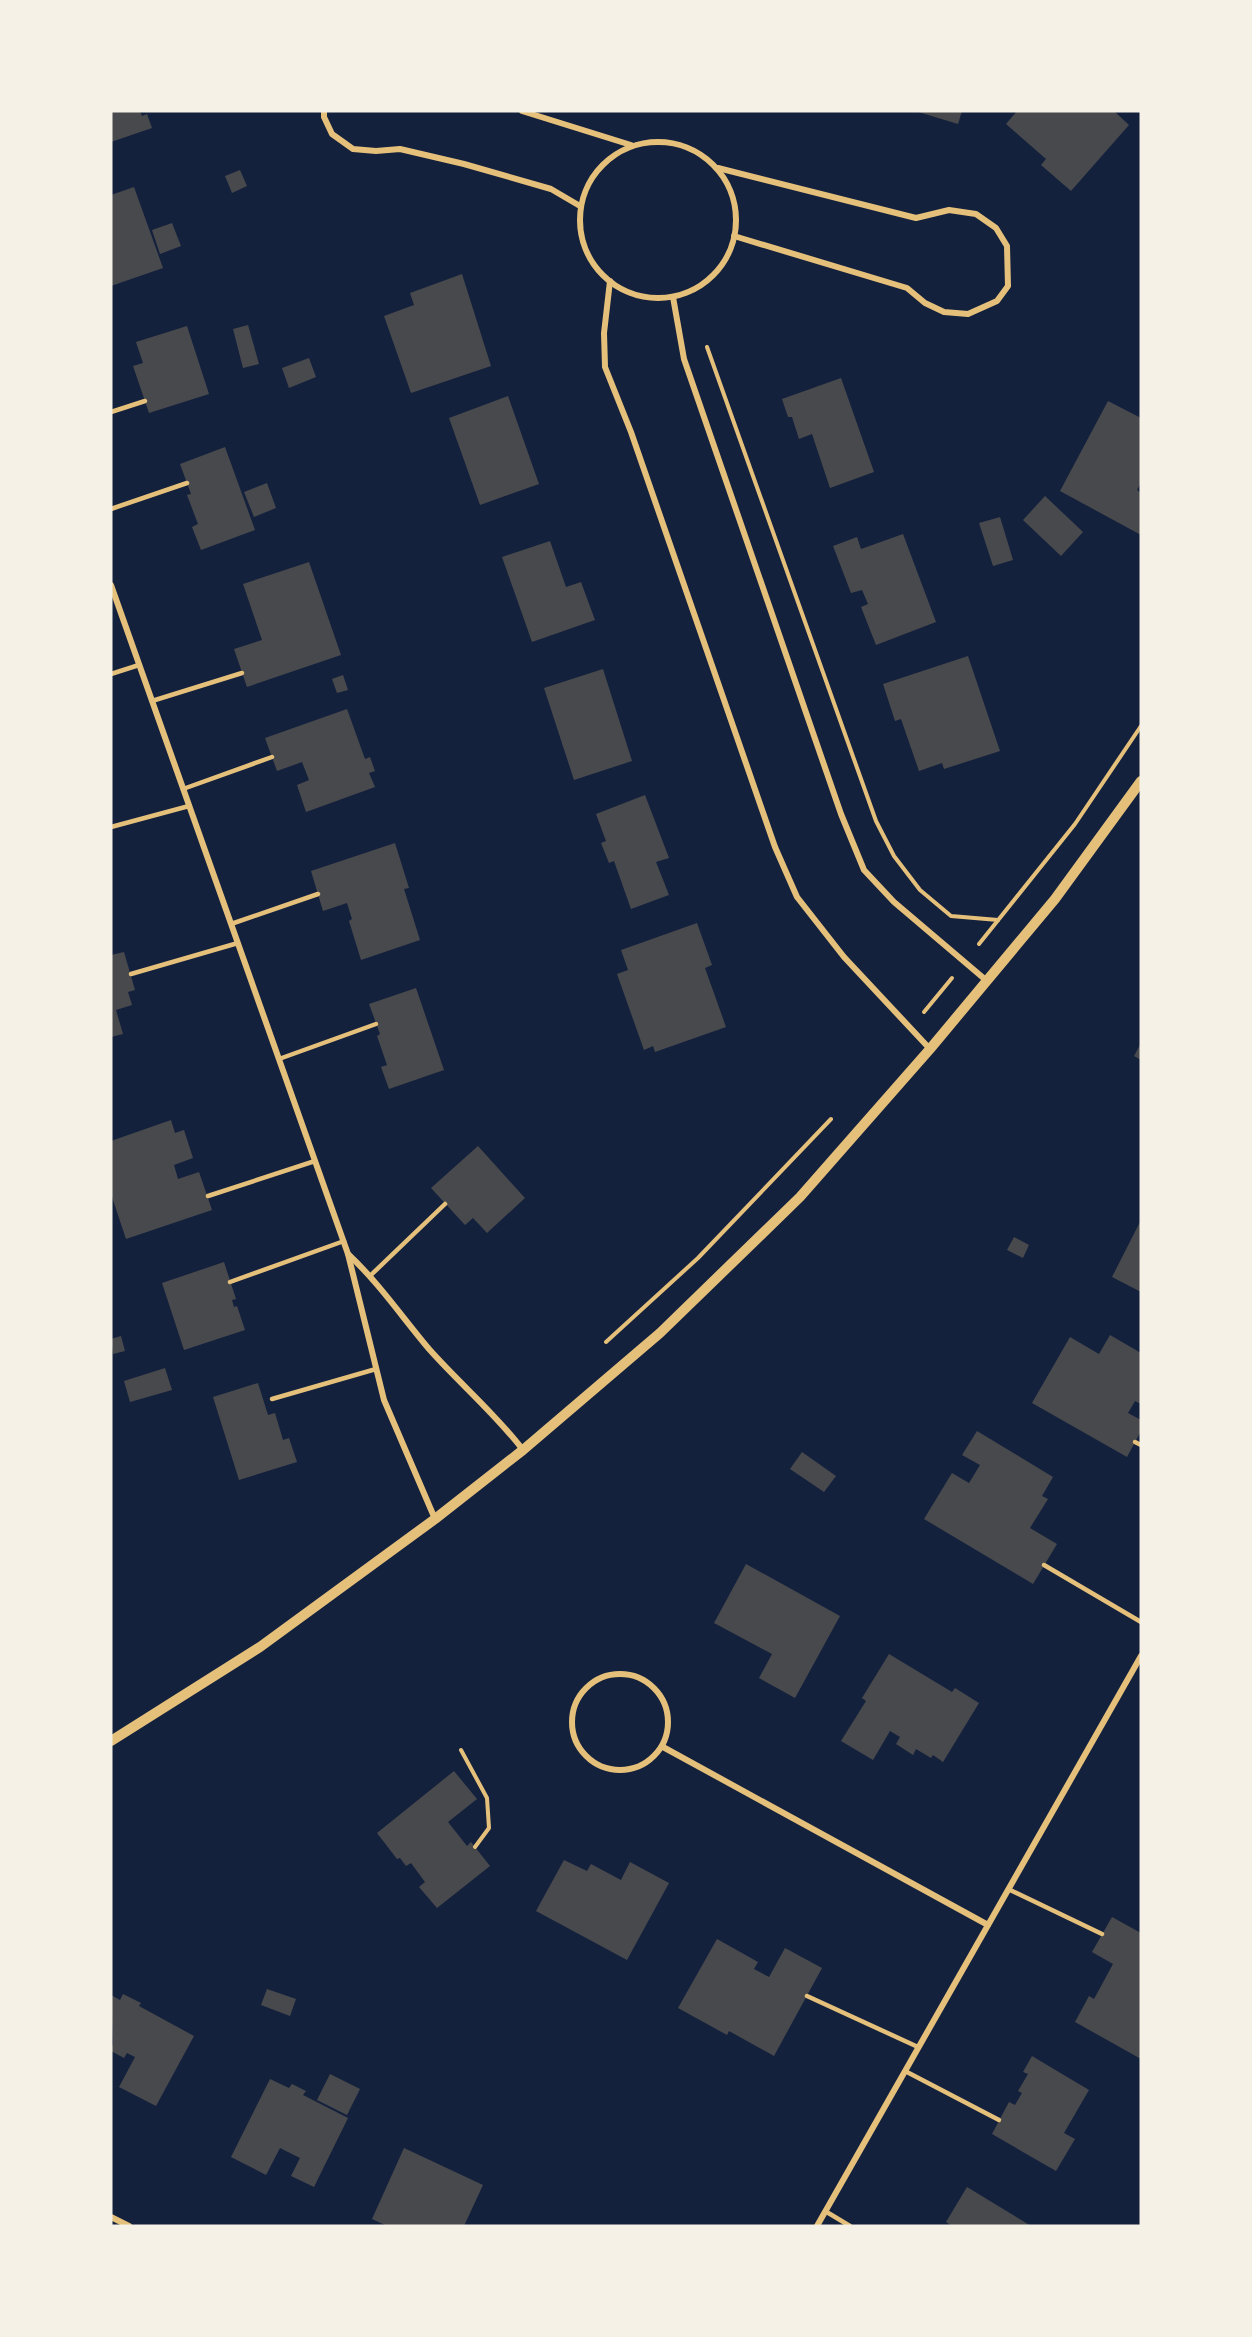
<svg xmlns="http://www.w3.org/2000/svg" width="1252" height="2337" viewBox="0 0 1252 2337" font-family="'DM Sans',sans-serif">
	<rect width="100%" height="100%" fill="#14213d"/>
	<g fill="#48494c">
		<polygon points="111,111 140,111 142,116 147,114 152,128 111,142"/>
		<polygon points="915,111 962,111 958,124"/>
		<polygon points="1017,111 1114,111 1129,125 1071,191 1041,165 1046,159 1006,124"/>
		<polygon points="240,170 247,186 232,193 225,176"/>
		<polygon points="134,187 163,268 111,286 111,195"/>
		<polygon points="172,223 181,246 160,254 152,230"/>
		<polygon points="462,274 491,366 411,393 384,316 414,305 410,293"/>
		<polygon points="248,325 259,364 243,368 233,329"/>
		<polygon points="187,326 209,394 149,413 133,366 143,363 136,342"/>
		<polygon points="309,358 316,377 289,388 282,368"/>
		<polygon points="841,378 874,472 830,488 812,434 799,439 792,417 788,417 782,399"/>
		<polygon points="508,396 539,484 480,505 449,418"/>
		<polygon points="1108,401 1141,418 1141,483 1137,490 1141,493 1141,535 1060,491"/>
		<polygon points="225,447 255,530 201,550 192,527 198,524 187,495 191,494 180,464"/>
		<polygon points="267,483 276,508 254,517 244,492"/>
		<polygon points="1045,496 1083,532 1061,556 1023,520"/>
		<polygon points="1000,517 1013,560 993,566 979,523"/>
		<polygon points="903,534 936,622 876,645 861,607 868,604 862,590 851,593 833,546 857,537 861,549"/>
		<polygon points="550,541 566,587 581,582 595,620 532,642 502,557"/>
		<polygon points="309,562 341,655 247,687 234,649 262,640 243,584"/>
		<polygon points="968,656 1000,751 944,769 942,763 919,771 901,719 895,721 883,684"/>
		<polygon points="603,669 632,761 574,780 544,688"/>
		<polygon points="343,675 348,690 337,693 332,679"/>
		<polygon points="347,709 365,759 370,757 375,771 369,773 375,787 306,812 297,785 309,780 302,762 277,771 265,738"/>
		<polygon points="645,795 669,858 656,862 669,895 631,909 614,861 609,863 601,843 606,841 596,814"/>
		<polygon points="395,843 409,888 404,889 420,940 361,960 349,921 352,919 347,903 323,911 311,871"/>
		<polygon points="697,923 712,965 705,968 726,1027 655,1052 653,1046 644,1050 617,974 628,970 621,950"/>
		<polygon points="124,952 135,990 128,992 132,1005 116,1010 123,1034 111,1037 111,955"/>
		<polygon points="416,988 444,1070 389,1089 381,1067 387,1065 377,1036 380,1034 369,1004"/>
		<polygon points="1141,1043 1141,1060 1134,1056"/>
		<polygon points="171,1120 175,1133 184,1130 193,1158 174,1165 178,1179 199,1172 212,1210 126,1239 111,1194 111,1141"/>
		<polygon points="478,1146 525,1198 487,1233 473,1218 465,1225 431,1188"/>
		<polygon points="1141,1220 1141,1292 1112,1277"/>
		<polygon points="1014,1237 1029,1245 1023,1258 1007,1250"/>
		<polygon points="224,1262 236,1299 232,1300 234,1307 237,1306 245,1330 184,1350 162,1283"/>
		<polygon points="1110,1335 1141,1353 1141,1404 1135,1401 1128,1413 1141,1420 1141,1431 1127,1457 1032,1403 1070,1337 1099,1354"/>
		<polygon points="121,1336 125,1351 113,1354 111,1339"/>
		<polygon points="165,1368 172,1390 130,1402 124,1381"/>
		<polygon points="258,1383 268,1415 275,1413 283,1440 289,1438 297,1462 239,1480 213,1397"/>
		<polygon points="977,1431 1053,1477 1042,1496 1048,1499 1030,1528 1057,1544 1033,1584 924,1519 952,1473 969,1483 980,1465 962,1455"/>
		<polygon points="802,1452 836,1476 824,1492 790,1469"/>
		<polygon points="746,1564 840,1616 795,1698 759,1678 772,1654 714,1623"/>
		<polygon points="889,1654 952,1692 955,1688 979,1703 943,1762 933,1755 931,1758 916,1749 913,1755 896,1744 900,1737 890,1731 873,1760 841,1741 866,1701 862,1698"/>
		<polygon points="454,1771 477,1799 448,1822 467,1846 471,1842 490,1866 437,1908 419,1887 425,1882 411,1863 406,1866 400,1858 397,1859 377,1833"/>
		<polygon points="564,1860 587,1871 591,1864 621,1880 630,1862 669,1883 627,1960 536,1911"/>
		<polygon points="1112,1917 1141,1933 1141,2059 1075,2022 1089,1996 1094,1999 1113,1964 1092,1952"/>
		<polygon points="717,1939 758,1962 754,1969 769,1977 785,1948 822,1968 774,2056 729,2031 727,2035 678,2008"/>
		<polygon points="267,1989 296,1999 290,2016 261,2005"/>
		<polygon points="123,1994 141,2003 139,2006 194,2036 156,2106 119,2087 135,2057 127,2053 124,2058 111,2051 113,2043 111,1995 120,2000"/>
		<polygon points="1032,2056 1089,2090 1064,2133 1075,2139 1056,2171 992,2134 1009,2102 1015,2105 1022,2093 1018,2091 1028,2074 1023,2072"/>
		<polygon points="330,2074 360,2089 347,2115 317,2100"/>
		<polygon points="270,2079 289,2088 292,2084 306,2091 303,2095 348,2118 314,2187 291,2176 300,2158 280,2148 266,2175 231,2157"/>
		<polygon points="404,2148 483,2185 464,2226 387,2226 372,2219"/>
		<polygon points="967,2187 1031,2226 952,2226 946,2222"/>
	</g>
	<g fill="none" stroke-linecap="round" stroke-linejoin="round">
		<g stroke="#e5c07b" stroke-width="4">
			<polyline points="707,347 876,821 894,856 920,890 951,916 998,920"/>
			<polyline points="979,944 1075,824 1141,726"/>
			<polyline points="924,1012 952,978"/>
			<polyline points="606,1342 698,1258 831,1119"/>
			<polyline points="461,1750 487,1798 489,1828 475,1847"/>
		</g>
		<g stroke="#e5c07b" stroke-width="4.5">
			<polyline points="111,412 145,401"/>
			<polyline points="111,509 187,483"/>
			<polyline points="111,674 139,665"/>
			<polyline points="152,701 242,673"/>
			<polyline points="183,789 272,757"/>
			<polyline points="111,827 189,806"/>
			<polyline points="231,924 318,894"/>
			<polyline points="131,974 238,943"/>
			<polyline points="279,1059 376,1024"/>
			<polyline points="208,1196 315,1161"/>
			<polyline points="371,1275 445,1204"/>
			<polyline points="230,1282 344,1241"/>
			<polyline points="272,1399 376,1369"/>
			<polyline points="1135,1442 1141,1445"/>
			<polyline points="1044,1565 1141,1622"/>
			<polyline points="1008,1889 1102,1934"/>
			<polyline points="807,1996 918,2047"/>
			<polyline points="905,2071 999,2120"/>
			<polyline points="825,2211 850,2226"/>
		</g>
		<g stroke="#e5c07b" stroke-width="6">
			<polyline points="324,111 324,117 332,134 353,149 376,151 400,149 464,164 551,189 580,206"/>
			<polyline points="522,111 631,145"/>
			<circle cx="658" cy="220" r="78"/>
			<polyline points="718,168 916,218 949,210 976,214 996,228 1007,246 1008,286 997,301 968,314 944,312 925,303 907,288 734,236"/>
			<polyline points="610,281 604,333 605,367 631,432 775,847 797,897 844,957 930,1049"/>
			<polyline points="673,297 684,359 841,814 864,870 894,902 987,981"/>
			<polyline points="111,585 348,1254 384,1400 435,1519"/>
			<path d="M348,1254C379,1283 402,1317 429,1349C460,1384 495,1413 523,1450"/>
			<circle cx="620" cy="1722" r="48"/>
			<polyline points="663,1747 988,1925"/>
			<polyline points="111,2217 129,2226"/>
			<polyline points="817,2226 1141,1656"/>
		</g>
		<polyline stroke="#e5c07b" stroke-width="10" points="111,1741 260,1647 435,1519 523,1450 660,1333 800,1197 930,1049 1055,899 1141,781"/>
	</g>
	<rect width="1252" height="2337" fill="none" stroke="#f6f1e7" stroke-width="225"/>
</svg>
